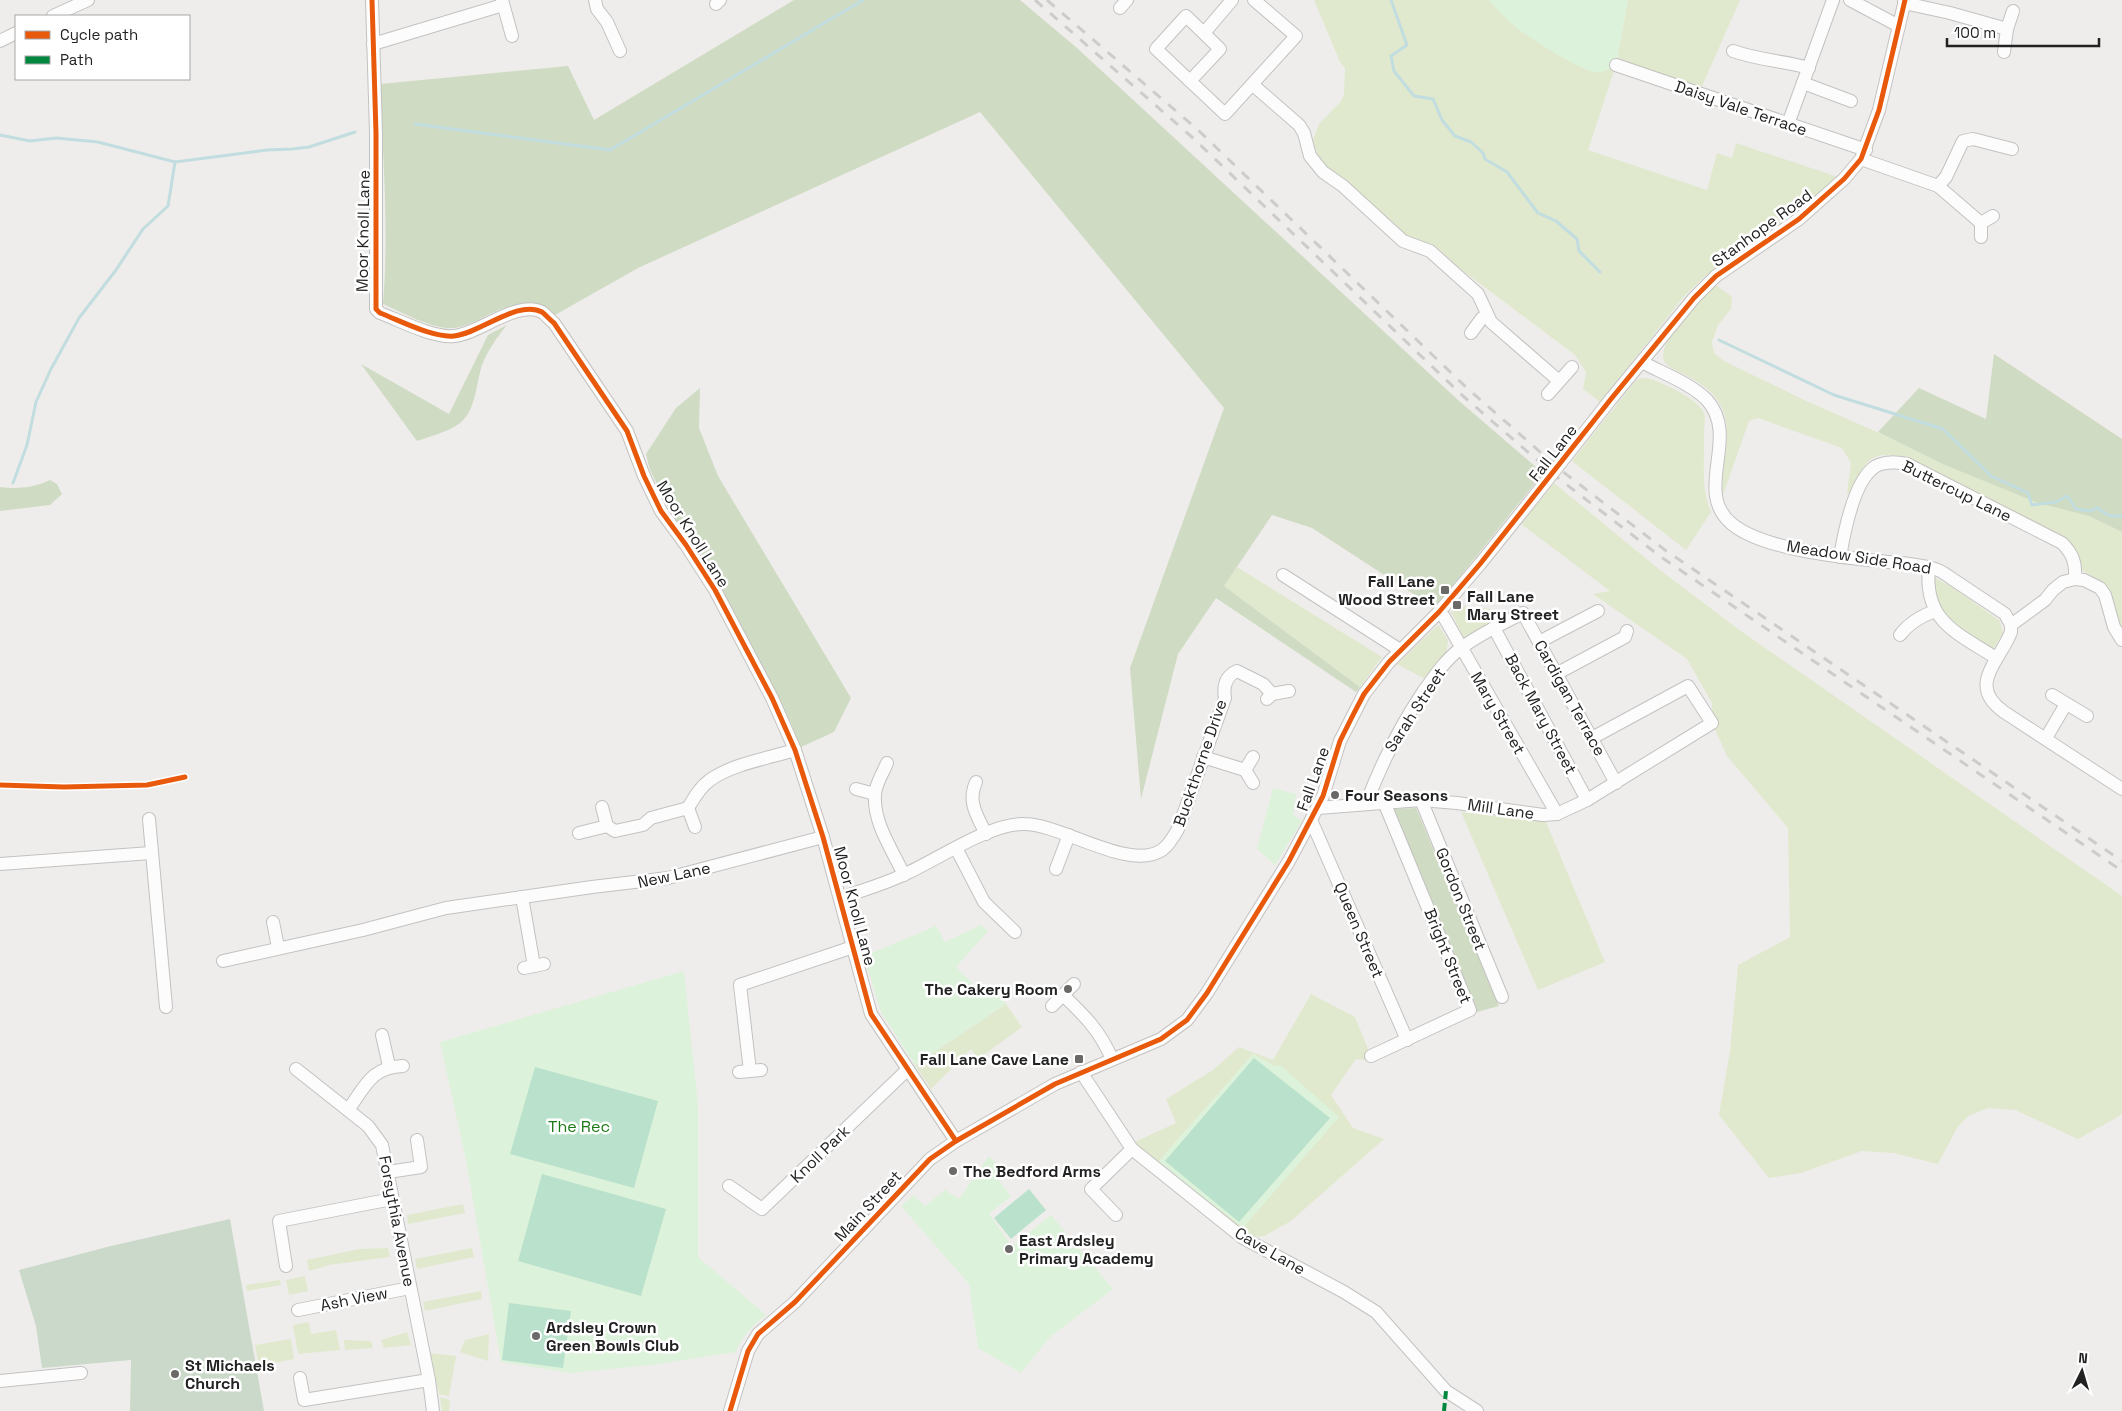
<svg xmlns="http://www.w3.org/2000/svg" width="2122" height="1411" viewBox="0 0 2122 1411" font-family="'Space Grotesk',sans-serif">
	<rect width="100%" height="100%" fill="#efedeb"/>
	<g fill="#e0e9cd" fill-rule="evenodd">
		<path d="M1314,0H1489C1519,32 1551,52 1590,71L1616,65L1628,0H1740L1699,93L1616,65L1588,150L1707,190L1717,153L1732,158L1736,143L1838,177L1815,198L1774,225L1704,277L1686,294L1600,402L1583,389L1586,372L1575,355L1455,265L1438,248L1430,244L1412,240L1343,179L1328,169L1319,160L1313,140L1319,124L1341,101L1344,95L1345,68L1340,62Z"/>
		<path d="M1716,285L1732,297L1731,309L1718,325L1712,342L1714,353L1724,361L1802,399L2038,503L2089,516L2122,532V632L2101,582L2082,570L2077,557L2065,539L1905,457C1872,449 1861,462 1853,493H1847L1851,463L1842,448L1758,418L1749,421L1723,495C1720,465 1734,436 1722,408C1713,389 1697,381 1679,372C1675,370 1669,367 1666,364C1650,346 1704,297 1716,285Z"/>
		<path d="M1645,378C1655,379 1664,385 1674,389C1683,394 1699,402 1704,413C1706,417 1704,426 1704,432C1705,459 1700,487 1711,512L1686,550L1572,461L1633,384L1638,379Z"/>
		<polygon points="1554,483 1660,570 1738,629 2122,896 2122,1113 2118,1117 2078,1139 2015,1110 1988,1108 1968,1116 1957,1128 1938,1164 1894,1153 1862,1151 1801,1173 1769,1178 1719,1115 1730,1051 1738,965 1790,937 1788,828 1727,756 1712,723 1712,703 1687,659 1593,594 1610,591 1521,524"/>
		<polygon points="1237,567 1382,657 1360,687 1224,586"/>
		<path d="M1935,578L1952,587L2000,621L2003,633L1992,651C1968,636 1927,613 1935,578Z"/>
		<polygon points="1455,605 1515,612 1467,639 1464,638 1451,612"/>
		<polygon points="1438,625 1448,640 1446,656 1429,681 1397,664"/>
		<polygon points="1461,812 1546,822 1605,962 1538,990"/>
		<path d="M1311,994L1355,1017L1371,1056L1375,1061L1356,1059L1331,1095L1353,1128L1384,1139L1291,1221L1264,1236L1243,1238L1132,1149L1137,1141L1176,1123L1166,1099L1213,1070L1239,1047L1273,1060ZM1253,1054L1274,1066L1158,1162Z"/>
		<polygon points="1006,1004 1022,1027 978,1059 971,1049 931,1089 915,1065"/>
		<polygon points="463,1204 465,1213 408,1224 407,1215"/>
		<polygon points="388,1248 390,1257 329,1265 309,1271 307,1260 359,1249"/>
		<polygon points="472,1248 474,1257 417,1269 415,1259"/>
		<polygon points="305,1276 308,1291 289,1295 286,1280"/>
		<polygon points="280,1280 281,1285 247,1291 246,1285"/>
		<polygon points="481,1291 482,1299 425,1311 423,1302"/>
		<polygon points="309,1322 311,1334 336,1330 340,1350 298,1354 293,1325"/>
		<polygon points="407,1332 411,1345 384,1348 381,1340"/>
		<polygon points="489,1334 488,1361 460,1352 465,1340"/>
		<polygon points="291,1339 294,1359 259,1366 255,1345"/>
		<polygon points="344,1340 371,1341 373,1348 345,1350"/>
		<polygon points="430,1353 456,1356 449,1396 439,1394"/>
		<polygon points="440,1397 450,1400 449,1411 442,1411"/>
	</g>
	<g fill="#cfdbc3">
		<path d="M794,0H1020L1077,48L1458,400L1543,473L1435,608L1312,528L1272,515L1224,586L1360,687L1356,692L1216,598L1178,654L1141,799L1130,668L1224,408L980,112L638,268L555,315C549,307 541,305 532,304C498,301 476,329 448,328C428,327 401,312 383,304C389,231 383,157 380,84L568,66L594,120Z"/>
		<path d="M507,325C497,337 488,350 482,365C476,383 476,411 460,423C448,432 431,436 417,441L361,364L449,414L488,335Z"/>
		<polygon points="1994,354 2122,439 2122,532 2089,516 2038,503 1945,465 1878,432 1919,388 1986,419"/>
		<polygon points="700,388 699,428 718,476 851,698 834,732 799,748 791,723 751,645 707,563 692,539 672,515 650,470 646,454 676,408"/>
		<path d="M50,480L57,484L62,494L50,505L0,511V487C17,489 34,488 50,480Z"/>
		<polygon points="1416,808 1499,1006 1477,1012 1391,812 1394,809"/>
	</g>
	<polygon fill="#cad9c9" points="230,1219 264,1411 130,1411 131,1360 42,1368 36,1326 19,1270 111,1246"/>
	<g fill="#ddf2da">
		<path d="M1489,0H1628L1616,65C1611,68 1605,72 1598,72C1583,74 1523,34 1511,23C1503,16 1496,8 1489,0Z"/>
		<polygon points="1273,788 1296,794 1293,815 1302,821 1275,865 1257,849"/>
		<polygon points="981,925 988,931 956,967 986,998 999,993 1006,1004 915,1065 881,1012 864,956 936,926 945,942"/>
		<path d="M684,971L698,1105V1257L766,1315C752,1326 743,1335 736,1352L651,1365L570,1373L501,1362L466,1160L440,1042Z"/>
		<polygon points="1253,1054 1274,1066 1280,1065 1339,1117 1243,1228 1158,1162"/>
		<polygon points="989,1156 1000,1168 998,1179 1011,1196 989,1214 1012,1246 1051,1215 1113,1289 1050,1337 1021,1373 978,1348 969,1284 901,1206 913,1195 925,1206 945,1190 959,1199"/>
	</g>
	<g fill="#bae1cc">
		<polygon points="1254,1058 1330,1118 1239,1222 1165,1161"/>
		<polygon points="535,1067 658,1101 634,1188 510,1154"/>
		<polygon points="542,1174 666,1209 641,1296 518,1261"/>
		<polygon points="1029,1189 1046,1210 1011,1239 994,1218"/>
		<polygon points="509,1303 571,1311 563,1368 502,1360"/>
	</g>
	<g fill="none" stroke-linecap="round" stroke-linejoin="round">
		<g stroke="#c2dddf" stroke-width="3">
			<polyline points="1391,0 1407,45 1391,56 1394,71 1414,96 1433,99 1442,120 1455,136 1471,142 1483,153 1485,159 1507,172 1538,213 1556,221 1577,239 1579,251 1600,272"/>
			<polyline points="415,124 610,150 863,0"/>
			<polyline points="0,135 30,141 56,138 98,142 175,162 267,150 292,149 309,147 355,132"/>
			<polyline points="1719,340 1834,395 1943,429 1991,476 2028,493 2032,505 2056,502 2067,496 2076,509 2090,511 2097,508 2110,516 2122,516"/>
			<polyline points="13,483 27,445 36,402 51,369 79,318 116,270 143,229 168,206 175,162"/>
		</g>
		<g stroke="#c3c2c1" stroke-width="14">
			<g id="minor">
				<path d="M372,0L376,133V309L380,313C401,321 433,338 454,336C479,334 518,299 542,312C546,315 550,320 554,323L627,431L644,476L661,511L686,545L715,590L772,698L795,750L823,837L871,1014L956,1141"/>
				<polyline points="502,0 512,36"/>
				<polyline points="595,0 597,9 607,22 620,51"/>
				<polyline points="1850,0 1899,26"/>
				<polyline points="1904,3 1950,13 2007,29"/>
				<polyline points="716,4 720,0"/>
				<polyline points="1120,8 1127,0"/>
				<polyline points="53,16 88,0"/>
				<polygon points="1186,16 1220,49 1190,81 1156,49"/>
				<polyline points="1204,33 1232,0"/>
				<polyline points="0,41 16,33"/>
				<polyline points="373,44 503,5"/>
				<path d="M1733,51C1758,60 1784,61 1809,68"/>
				<polyline points="2004,52 2007,29 2013,11"/>
				<polyline points="1616,65 1866,150"/>
				<polyline points="1190,81 1225,114 1296,36 1254,0"/>
				<polyline points="1803,83 1851,101"/>
				<polyline points="1253,85 1299,125 1304,133 1310,156 1323,172 1343,186 1403,241 1430,251 1478,294 1491,322 1559,381"/>
				<polyline points="1788,124 1833,0"/>
				<polyline points="1861,159 1938,186 1981,223"/>
				<polyline points="1938,186 1946,177 1963,141 1973,139 2012,149"/>
				<polyline points="1981,237 1981,223 1993,216"/>
				<polyline points="1471,333 1482,318 1487,316"/>
				<path d="M1642,362C1662,373 1690,383 1707,400C1741,438 1692,491 1732,524C1762,549 1839,557 1878,561C1897,563 1916,563 1935,569C1943,571 1950,578 1957,582C1973,593 1989,603 2005,614L2011,625V632C2000,661 1966,685 2004,712L2122,789"/>
				<polyline points="1548,394 1572,367"/>
				<polyline points="1611,399 1694,298 1716,276 1799,219 1844,179 1861,159 1879,110 1905,0"/>
				<path d="M1840,557C1844,533 1854,479 1876,466C1886,461 1896,462 1907,464L2062,543C2073,554 2076,563 2075,579"/>
				<path d="M1929,567C1923,622 1958,633 1996,658"/>
				<polyline points="1283,575 1400,650"/>
				<polyline points="1439,612 1444,617 1557,814"/>
				<polyline points="2011,625 2045,600 2053,590 2063,582 2075,579 2084,580 2100,588 2105,595 2114,627 2122,640"/>
				<polyline points="1494,628 1587,800"/>
				<path d="M1900,635C1909,623 1921,616 1935,611"/>
				<polyline points="1539,642 1598,611"/>
				<polyline points="1556,674 1625,637 1627,631"/>
				<polyline points="2052,695 2087,716"/>
				<polyline points="1267,699 1272,694 1289,691"/>
				<polyline points="2046,738 2066,704"/>
				<polyline points="1203,757 1245,770 1253,783"/>
				<path d="M887,763C883,773 875,785 875,795C873,823 893,851 904,875"/>
				<polyline points="1245,770 1253,757"/>
				<path d="M976,782C967,802 977,815 986,834"/>
				<polyline points="856,789 875,794"/>
				<polyline points="1421,800 1502,997"/>
				<path d="M1366,804C1381,764 1399,728 1423,692C1434,677 1445,660 1460,649C1479,634 1502,624 1523,613L1616,783"/>
				<polyline points="602,807 607,826"/>
				<polyline points="688,808 695,827"/>
				<polyline points="1318,808 1421,800 1457,803 1543,815 1557,814 1587,800 1712,723 1688,686 1592,738"/>
				<polyline points="149,819 166,1007"/>
				<polyline points="1311,820 1407,1040"/>
				<path d="M579,833L607,826L615,831L643,825L651,818L688,808C694,798 700,787 710,780C732,764 769,758 795,750"/>
				<polyline points="956,848 984,902 1015,932"/>
				<polyline points="0,864 151,853"/>
				<polyline points="1056,869 1069,835"/>
				<polyline points="522,897 534,966"/>
				<path d="M841,898C862,890 885,884 905,874C937,860 990,823 1024,824C1062,824 1129,872 1162,850C1169,845 1174,836 1178,829L1225,698C1223,686 1226,676 1237,671L1263,684L1272,694"/>
				<polyline points="273,922 278,947"/>
				<polyline points="223,961 363,930 446,908 592,887 668,878 823,837"/>
				<polyline points="524,968 544,964"/>
				<path d="M1063,995C1085,1016 1100,1031 1112,1059"/>
				<polyline points="1052,1006 1074,984"/>
				<polyline points="382,1035 389,1066"/>
				<polyline points="1371,1056 1470,1010 1384,802"/>
				<polyline points="296,1069 368,1126 382,1145 429,1380 433,1411"/>
				<polyline points="750,1071 740,985 853,947"/>
				<polyline points="739,1072 761,1070"/>
				<polyline points="1081,1072 1132,1149 1243,1238 1344,1292 1376,1312 1446,1391 1477,1411"/>
				<path d="M348,1110C365,1087 371,1067 403,1066"/>
				<polyline points="388,1172 421,1167 417,1140"/>
				<polyline points="729,1186 762,1209 907,1070"/>
				<polyline points="1116,1215 1091,1189 1132,1149"/>
				<polyline points="286,1266 279,1221 392,1199"/>
				<polyline points="298,1310 410,1288"/>
				<polyline points="300,1378 304,1400 429,1380"/>
				<polyline points="0,1381 81,1373"/>
				<polyline points="730,1411 748,1351 758,1334 795,1302 930,1159 956,1141 1055,1084 1161,1039 1187,1020 1207,993 1289,861 1311,820 1323,796 1340,741 1364,694 1389,662 1439,612 1480,564 1529,503"/>
			</g>
		</g>
		<use href="#minor" stroke="#fdfcfc" stroke-width="12"/>
		<g stroke="#ccc" stroke-width="3" stroke-dasharray="10 10" stroke-linecap="butt">
			<polyline points="1035,0 1193,138 1463,396 1558,478 1661,557 2122,871"/>
			<polyline points="1047,0 1198,130 1468,389 1562,471 1665,550 2122,861"/>
		</g>
		<g stroke="#c3c2c1" stroke-width="14" stroke-linecap="butt">
			<polyline id="minor-bridge" points="1529,503 1611,399"/>
		</g>
		<use href="#minor-bridge" stroke="#fdfcfc" stroke-width="12"/>
		<polyline stroke="#00873e" stroke-width="4" stroke-dasharray="8 4" stroke-linecap="butt" points="1444,1411 1446,1391"/>
		<g stroke="#fff" stroke-width="8">
			<g id="cycleway">
				<path d="M372,0L376,133V309L380,313C401,321 433,338 454,336C479,334 518,299 542,312C546,315 550,320 554,323L627,431L644,476L661,511L686,545L715,590L772,698L795,750L823,837L871,1014L956,1141"/>
				<polyline points="0,785 64,787 147,785 185,777"/>
				<polyline points="730,1411 748,1351 758,1334 795,1302 930,1159 956,1141 1055,1084 1161,1039 1187,1020 1207,993 1289,861 1323,796 1340,741 1353,715 1364,694 1389,662 1439,612 1480,564 1611,399 1694,298 1716,276 1799,219 1844,179 1861,159 1879,110 1905,0"/>
			</g>
		</g>
		<use href="#cycleway" stroke="#e8590c" stroke-width="5"/>
	</g>
	<g fill="#6a6968" stroke="#fff" stroke-width="2">
		<rect x="1440" y="585" width="10" height="10" rx="2.5"/>
		<rect x="1452" y="600" width="10" height="10" rx="2.5"/>
		<circle cx="1335" cy="795" r="5"/>
		<circle cx="1068" cy="989" r="5"/>
		<rect x="1074" y="1054" width="10" height="10" rx="2.5"/>
		<circle cx="953" cy="1171" r="5"/>
		<circle cx="1009" cy="1249" r="5"/>
		<circle cx="536" cy="1336" r="5"/>
		<circle cx="175" cy="1374" r="5"/>
	</g>
	<g text-anchor="middle" dominant-baseline="central" stroke-width="5" stroke-linejoin="round" paint-order="stroke">
		<g font-size="16" fill="#222" stroke="#fff">
			<text transform="translate(1741 108) rotate(19)">Daisy Vale Terrace</text>
			<text transform="translate(1762 228) rotate(-36)">Stanhope Road</text>
			<text transform="translate(363 231) rotate(-89)">Moor Knoll Lane</text>
			<text transform="translate(1553 453) rotate(-52)">Fall Lane</text>
			<text transform="translate(1957 491) rotate(26)">Buttercup Lane</text>
			<text transform="translate(693 534) rotate(58)">Moor Knoll Lane</text>
			<text transform="translate(1859 557) rotate(9)">Meadow Side Road</text>
			<text transform="translate(1570 698) rotate(61)">Cardigan Terrace</text>
			<text transform="translate(1415 710) rotate(-57)">Sarah Street</text>
			<text transform="translate(1498 713) rotate(60)">Mary Street</text>
			<text transform="translate(1541 714) rotate(62)">Back Mary Street</text>
			<text transform="translate(1200 763) rotate(-71)">Buckthorne Drive</text>
			<text transform="translate(1313 779) rotate(-70)">Fall Lane</text>
			<text transform="translate(1501 809) rotate(8)">Mill Lane</text>
			<text transform="translate(674 875) rotate(-12)">New Lane</text>
			<text transform="translate(1461 899) rotate(68)">Gordon Street</text>
			<text transform="translate(855 906) rotate(75)">Moor Knoll Lane</text>
			<text transform="translate(1359 930) rotate(67)">Queen Street</text>
			<text transform="translate(1448 956) rotate(68)">Bright Street</text>
			<text transform="translate(820 1154) rotate(-44)">Knoll Park</text>
			<text transform="translate(868 1206) rotate(-47)">Main Street</text>
			<text transform="translate(397 1221) rotate(79)">Forsythia Avenue</text>
			<text transform="translate(1270 1251) rotate(30)">Cave Lane</text>
			<text transform="translate(354 1299) rotate(-11)">Ash View</text>
		</g>
		<g font-size="16" font-weight="bold" fill="#222" stroke="#fff" text-anchor="start">
			<text x="1435" y="581" text-anchor="end">Fall Lane<tspan x="1435" dy="18">Wood Street</tspan></text>
			<text x="1467" y="596">Fall Lane<tspan x="1467" dy="18">Mary Street</tspan></text>
			<text x="1345" y="795">Four Seasons</text>
			<text x="1058" y="989" text-anchor="end">The Cakery Room</text>
			<text x="1069" y="1059" text-anchor="end">Fall Lane Cave Lane</text>
			<text x="963" y="1171">The Bedford Arms</text>
			<text x="1019" y="1240">East Ardsley<tspan x="1019" dy="18">Primary Academy</tspan></text>
			<text x="546" y="1327">Ardsley Crown<tspan x="546" dy="18">Green Bowls Club</tspan></text>
			<text x="185" y="1365">St Michaels<tspan x="185" dy="18">Church</tspan></text>
		</g>
		<g font-size="16" fill="#1b7916" stroke="#fff">
			<text x="579" y="1126">The Rec</text>
		</g>
	</g>
	<rect x="15" y="15" width="175" height="65" fill="#ffffff" stroke="#a7a7a7"/>
	<rect x="25" y="31" width="25" height="8" fill="#e8590c" stroke="#a7a7a7"/>
	<text x="60" y="40" font-size="15" fill="#222222">Cycle path</text>
	<rect x="25" y="56" width="25" height="8" fill="#00873e" stroke="#a7a7a7"/>
	<text x="60" y="65" font-size="15" fill="#222222">Path</text>
	<g transform="translate(2082 1371) rotate(5)" stroke="#ffffff" stroke-width="4" paint-order="stroke">
	<path d="M0-4L9 19L0 12L-9 19Z" fill="#222222"/>
	<text y="-8" font-size="14" font-weight="bold" text-anchor="middle" fill="#222222">N</text>
	</g>
	<path d="M1947 38v8h152v-8" fill="none" stroke="#222222" stroke-width="2.5"/>
	<text x="1954" y="38" font-size="15" fill="#222222" stroke="#ffffff" stroke-width="4" paint-order="stroke">100 m</text>
</svg>
